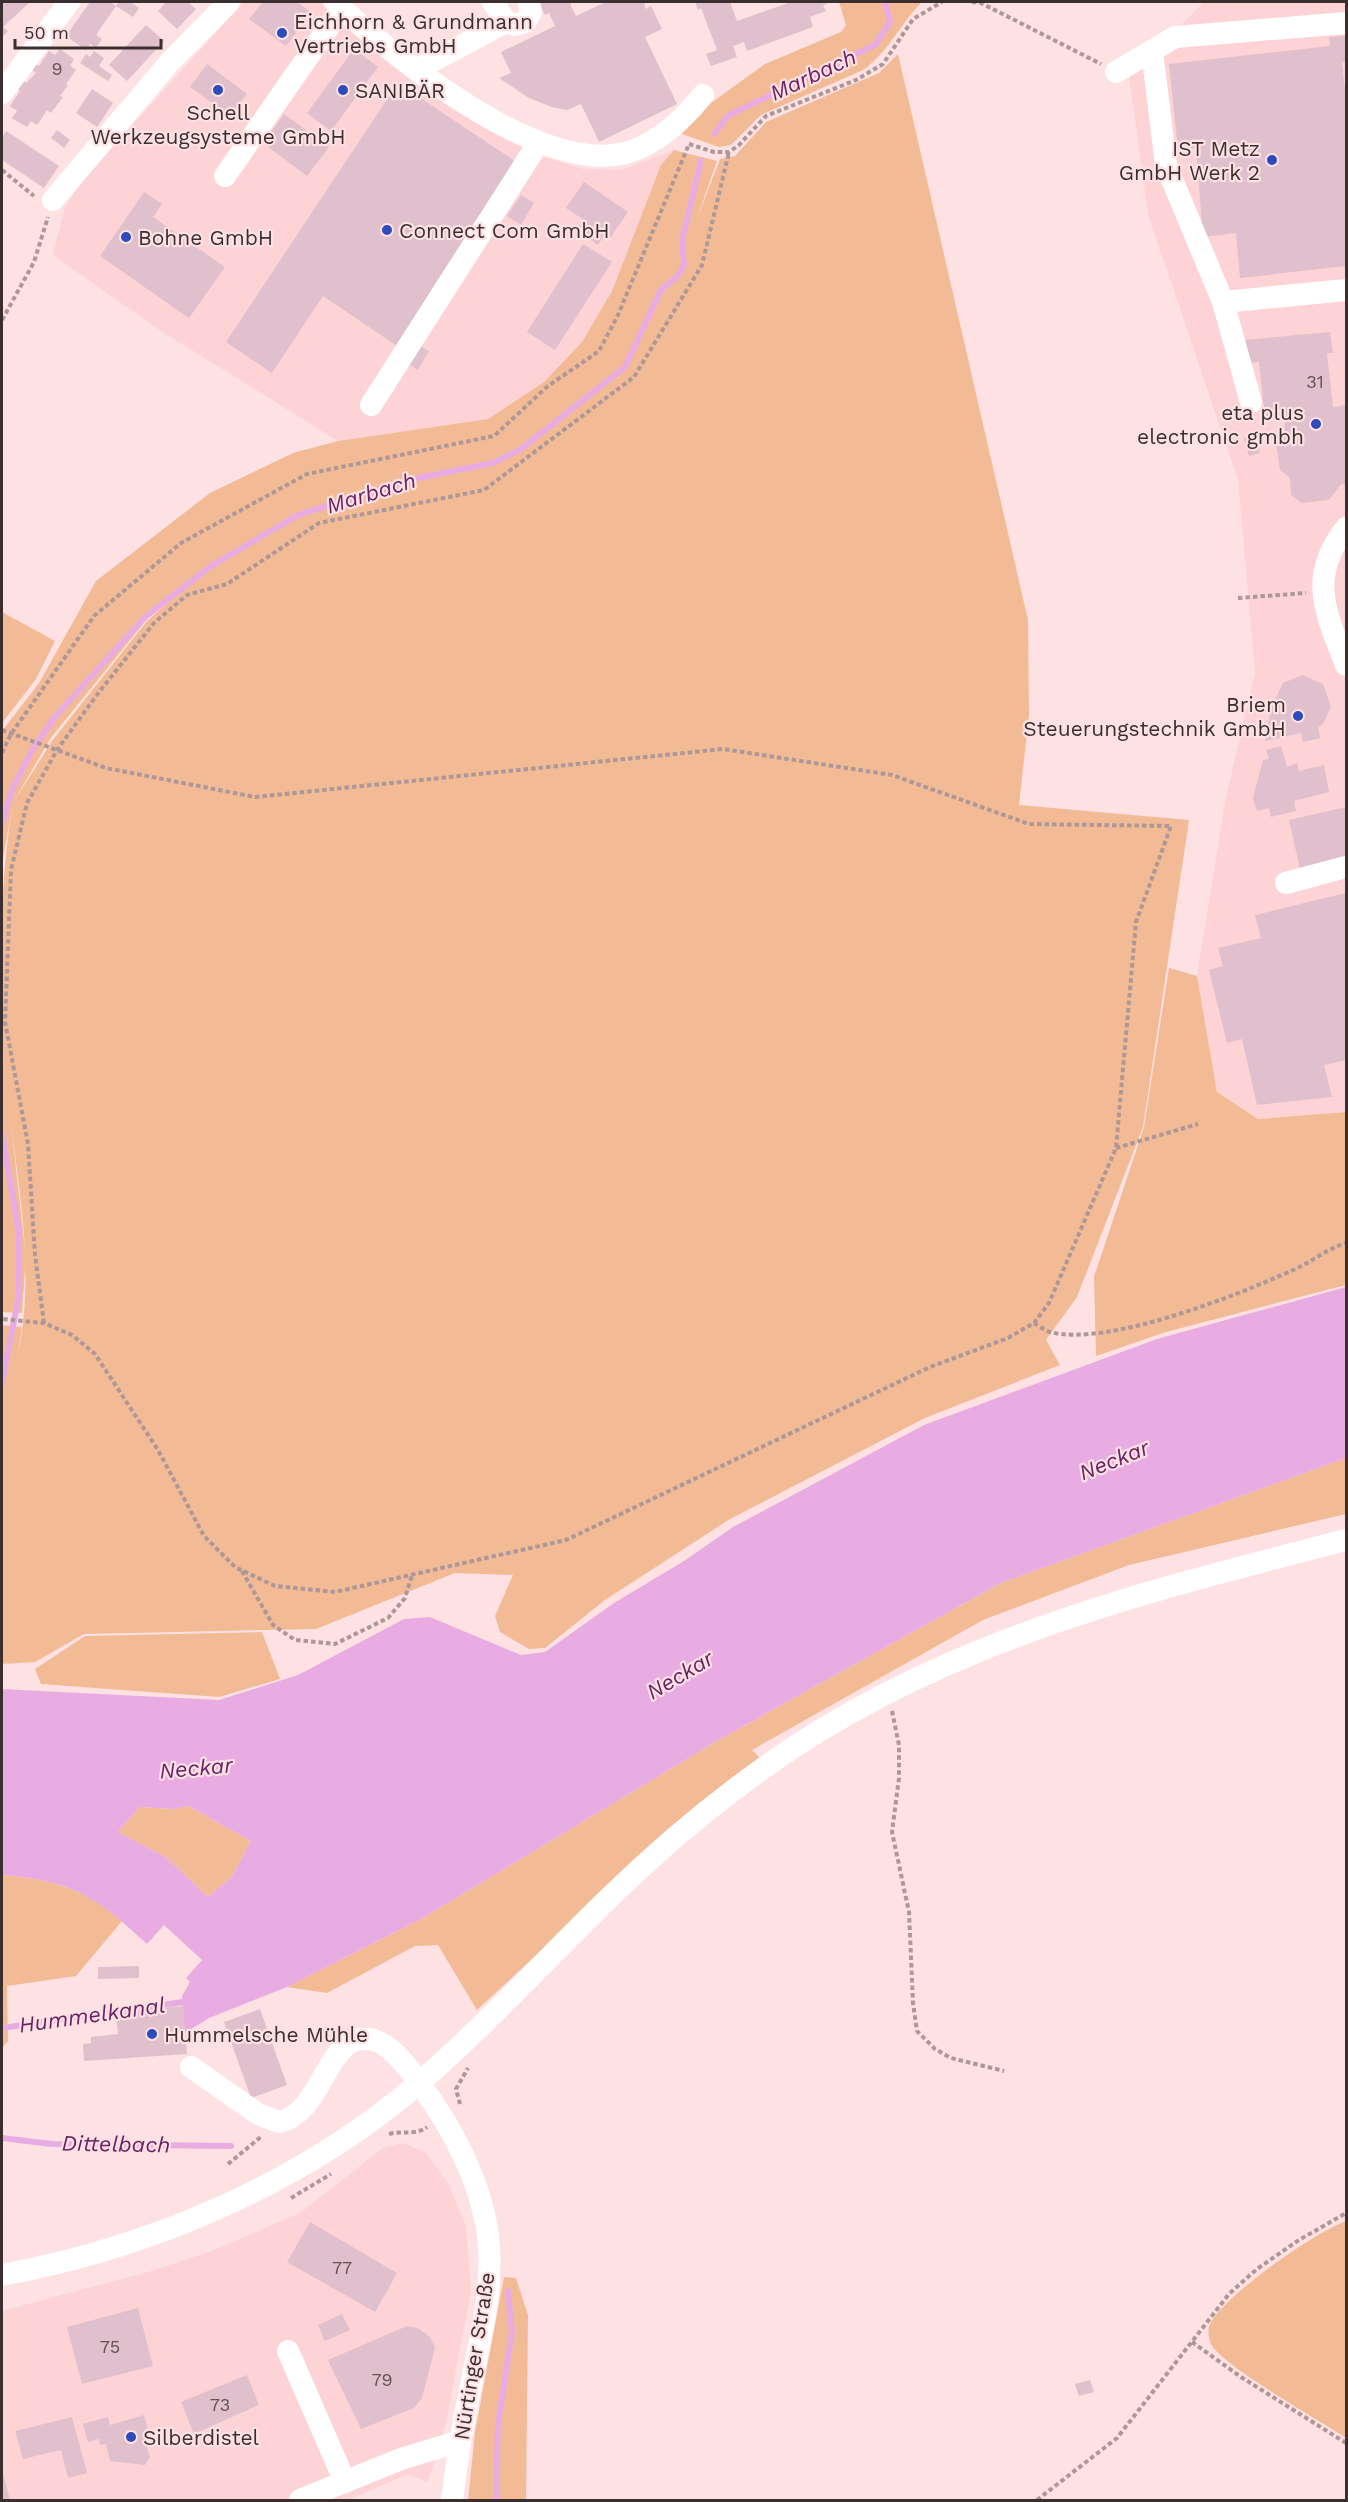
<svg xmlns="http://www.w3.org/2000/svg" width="1348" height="2502" viewBox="0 0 1348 2502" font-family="'Work Sans',sans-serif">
	<rect width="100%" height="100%" fill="#fde1e3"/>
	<g fill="#fed3d6">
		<polygon points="244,2 320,2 381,53 474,122 544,157 583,169 622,170 674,150 661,166 612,291 582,342 544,382 488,419 338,441 161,331 53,255 65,207 84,178"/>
		<polygon points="1204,2 1346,2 1346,1112 1258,1119 1217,1092 1197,976 1225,802 1255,673 1238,480 1148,214 1129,76"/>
		<polygon points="403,2143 425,2152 448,2183 466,2227 471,2291 446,2423 428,2482 408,2474 348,2500 2,2500 2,2311 148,2272 212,2251 300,2213 383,2148"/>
	</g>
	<g fill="#f2bb96" fill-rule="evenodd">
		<path d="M839,2L921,3C900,24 888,53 863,70L761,115L731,145L719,147L682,134L704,108L765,64L841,32L846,25Z"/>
		<path d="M898,54L1028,620L1029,715L1019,805L1189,820L1143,1127L1077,1297L1046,1340L1060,1365L925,1418L730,1519L605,1600L545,1648L529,1649L500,1632L495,1616L513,1575L455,1573L316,1629L84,1634L35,1662L2,1664V1325L22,1327L18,1355C40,1248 7,1142 2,1035C0,960 0,882 12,808L2,864V731L39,683L96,581L210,493L293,453L338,441L488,419L544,382L582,342L612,291L661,165L674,150L717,161L696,221L720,159L735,156L766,122L879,73ZM170,601L147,621L52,741L13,803L50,739L147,619Z"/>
		<polygon points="2,612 55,641 36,679 2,723"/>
		<polygon points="1169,968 1197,976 1217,1092 1258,1119 1346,1112 1346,1285 1166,1332 1096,1356 1094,1277 1144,1127"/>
		<polygon points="2,1043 26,1258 22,1313 2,1312"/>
		<polygon points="1346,1458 1346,1514 1129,1565 983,1620 752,1750 760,1758 587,1908 477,2010 438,1945 415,1946 327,1993 287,1987 423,1918 715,1742 1001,1583"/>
		<polygon points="262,1632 280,1679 219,1697 41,1684 35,1669 85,1636"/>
		<polygon points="188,1806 251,1841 232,1876 208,1897 167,1858 118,1832 140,1807 175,1809"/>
		<path d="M2,1875C50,1879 85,1888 122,1921L76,1976L7,1986L8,2041L2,2048Z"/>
		<path d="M1346,2221V2438C1322,2422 1221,2365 1211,2344C1208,2337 1207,2329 1211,2322C1228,2293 1314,2233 1346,2221Z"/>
		<polygon points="504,2277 516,2278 528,2315 526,2500 468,2500 475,2432"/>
	</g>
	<path fill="#e9ace2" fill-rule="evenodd" d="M1346,1287V1458L1001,1583L715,1742L423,1918L287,1987L209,2018L185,2033L182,1996L190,1982L186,1978L202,1960L164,1925L147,1944C95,1896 73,1881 2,1875V1689L219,1700L298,1675L404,1619L430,1617L521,1655L545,1652L614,1603L684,1561L733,1527L924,1425L1157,1339ZM188,1806L251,1841L232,1876L208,1897L167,1858L118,1832L140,1807L175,1809Z"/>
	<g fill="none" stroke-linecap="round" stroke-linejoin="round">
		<g stroke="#e9ace2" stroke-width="6">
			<polyline points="714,134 729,115 875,45 890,22 885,2"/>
			<polyline points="2,824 12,790 31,752 54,718 145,617 211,566 298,515 413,479 493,463 521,449 625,367 661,290 677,277 684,265 682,240 701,161"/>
			<polyline points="2,1133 19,1233 19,1295 2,1383"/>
			<polyline points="2,2028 183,2002"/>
			<polyline points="2,2138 52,2144 231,2146"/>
			<polyline points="496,2500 498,2423 512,2333 508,2291"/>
		</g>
	</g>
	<g fill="#dfc0cc">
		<polygon points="2,2 29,3 3,27 8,31 2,37"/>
		<polygon points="90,2 110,2 116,6 96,35 102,39 96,48 90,44 86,50 66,36"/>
		<polygon points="119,2 130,2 139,8 133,17 116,6"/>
		<polygon points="166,2 188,2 196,9 177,29 158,11"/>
		<polygon points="263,2 297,2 311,12 286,46 249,19"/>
		<polygon points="538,2 574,2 570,4 576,16 606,2 649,2 644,4 646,9 651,6 662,29 645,37 677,104 599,142 581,104 567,110 552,107 529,98 499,78 511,73 501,52 555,26 549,13 545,15"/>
		<polygon points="695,2 730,2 737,21 791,2 826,2 827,4 823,5 826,11 810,17 813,27 747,51 744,42 733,46 737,57 711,66 706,54 717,50 701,8 698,10"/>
		<polygon points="146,25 164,41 127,81 109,65"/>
		<polygon points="1346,36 1346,62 1342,62 1346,100 1346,266 1240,278 1236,233 1203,237 1196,148 1178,150 1169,64 1330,46 1329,37"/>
		<polygon points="60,49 74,59 70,66 76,70 66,84 68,85 60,96 63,97 51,113 47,110 37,125 31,121 27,127 12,118 17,111 10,106 20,91 17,89 23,81 26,83 36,73 31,69 35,63 39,66 49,51 55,55"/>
		<polygon points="354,49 378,67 331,131 307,113"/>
		<polygon points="94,51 104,58 99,66 112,75 108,81 80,63 86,54 90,57"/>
		<polygon points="207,64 247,94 230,116 190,87"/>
		<polygon points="398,83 518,163 397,346 323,296 272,373 226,342"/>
		<polygon points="92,89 113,103 97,127 76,113"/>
		<polygon points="284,114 329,147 307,176 263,143"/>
		<polygon points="57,130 70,140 64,148 51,138"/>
		<polygon points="6,131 59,166 44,188 2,160 2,138"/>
		<polygon points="584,182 628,212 610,238 604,235 598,245 577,231 584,220 566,208"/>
		<polygon points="144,192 162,204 153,217 225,267 189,318 100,256"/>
		<polygon points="521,195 534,203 521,225 507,216"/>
		<polygon points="583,244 612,262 555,350 527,332"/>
		<polygon points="1330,332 1333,353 1327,353 1333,407 1346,405 1346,486 1342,483 1329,500 1302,503 1291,495 1290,478 1280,470 1276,444 1285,432 1284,415 1265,417 1259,362 1247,363 1244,340"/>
		<polygon points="418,345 429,351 418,370 407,363"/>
		<polygon points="1255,435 1260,453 1249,456 1244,438"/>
		<polygon points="1303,675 1323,684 1331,707 1323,724 1318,727 1320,738 1303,742 1301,733 1265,741 1271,708 1283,683"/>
		<polygon points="1281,746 1287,767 1297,763 1299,771 1324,765 1329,792 1294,801 1296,811 1271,817 1269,808 1257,811 1253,798 1263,760 1269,759 1266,750"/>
		<polygon points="1346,807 1346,859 1300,869 1289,820"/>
		<polygon points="1346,893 1346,1060 1324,1065 1332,1097 1257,1105 1242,1039 1227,1043 1209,970 1223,966 1218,948 1261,938 1255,915"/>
		<polygon points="139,1966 139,1978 98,1979 98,1967"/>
		<polygon points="183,2006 187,2054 84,2061 83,2044 91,2043 91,2037 118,2034 116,2012"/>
		<polygon points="260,2009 287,2085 251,2098 224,2022"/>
		<polygon points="310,2222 397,2273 375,2312 287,2262"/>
		<polygon points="138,2308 153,2366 82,2384 67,2327"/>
		<polygon points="342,2314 350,2330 325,2341 318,2325"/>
		<polygon points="407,2326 418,2328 430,2337 435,2348 422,2398 414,2408 361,2429 328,2360"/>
		<polygon points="247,2375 259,2405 194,2434 181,2402"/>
		<polygon points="1090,2380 1094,2392 1079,2396 1075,2384"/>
		<polygon points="144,2415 151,2442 146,2444 150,2457 145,2465 110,2461 106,2444 100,2445 99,2439 88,2442 83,2424 108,2417 110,2425"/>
		<polygon points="72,2417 87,2473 68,2478 61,2450 23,2459 15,2431"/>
		<polygon points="2,2469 10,2500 2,2500"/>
	</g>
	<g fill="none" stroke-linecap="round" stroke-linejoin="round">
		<g stroke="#ad9798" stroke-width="4" stroke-dasharray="4.5 3" stroke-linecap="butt">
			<polyline points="972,2 981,3 1101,64"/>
			<polyline points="689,144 714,152 729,152 739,145 766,116 856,80 883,64 913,19 942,2"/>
			<polyline points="2,170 34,196"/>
			<polyline points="2,320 34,262 48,217"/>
			<polyline points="1238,598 1306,593"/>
			<polyline points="2,730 106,768 255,797 723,749 892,775 1029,824 1171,826 1136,922 1116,1148 1049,1303 1034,1323 1008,1338 930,1367 566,1540 335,1592 275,1586 235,1567 204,1536 158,1450 95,1354 72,1335 44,1323 2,1319"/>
			<polyline points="2,753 11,734 94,616 181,543 307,474 494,436 548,386 599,351 618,315 689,144"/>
			<polyline points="1116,1148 1198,1124"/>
			<polyline points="44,1323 35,1255 28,1144 5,1022 11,870 27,803 57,750 96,696 154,623 187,595 227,584 319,523 484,490 634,377 702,265 729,152"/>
			<path d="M1034,1323C1039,1326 1044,1330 1050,1332C1108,1347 1238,1295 1293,1270C1312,1262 1326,1249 1346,1243"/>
			<polyline points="242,1571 273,1625 295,1640 335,1644 388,1618 405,1598 412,1575"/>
			<polyline points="892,1711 899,1745 899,1778 892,1832 909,1912 913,2003 917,2031 935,2049 951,2058 1004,2071"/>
			<polyline points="460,2104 456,2089 468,2068"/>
			<path d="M389,2134C403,2130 415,2136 427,2127"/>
			<polyline points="228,2164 262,2136"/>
			<polyline points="291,2198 331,2174"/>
			<polyline points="1192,2342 1241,2377 1346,2443"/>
			<polyline points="1037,2500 1117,2438 1229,2294 1257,2269 1299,2240 1346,2213"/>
		</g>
		<g stroke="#fff" stroke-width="22">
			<path d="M335,2C395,58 528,165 614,155C651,151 681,122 703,95"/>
			<polyline points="493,2 506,22 515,25 525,22 531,12 529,2"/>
			<polyline points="1152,51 1166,165 1223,302 1251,402"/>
			<polyline points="418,69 506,22"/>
			<polyline points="1116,72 1175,37 1346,23"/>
			<polyline points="2,93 69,2"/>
			<polyline points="225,176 342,8"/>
			<polyline points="53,200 170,62 229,2"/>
			<polyline points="1223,302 1346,290"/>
			<polyline points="371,405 539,142"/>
			<path d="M1346,528C1307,577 1326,613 1346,665"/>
			<polyline points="1286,883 1346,867"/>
			<path d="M191,2067L258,2114L279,2122C321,2114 325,2042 362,2039C386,2036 408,2067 420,2084C452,2127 481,2182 488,2236C494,2282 482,2331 473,2375C464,2417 457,2458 452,2500"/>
			<path d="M2,2275C153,2247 300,2184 418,2084C485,2026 545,1960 609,1898C658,1850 710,1806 765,1767C939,1642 1143,1592 1346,1540"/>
			<polyline points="288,2351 345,2482"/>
			<polyline points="300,2500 401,2459 460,2441"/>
		</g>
	</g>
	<g fill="#2d4bbb" stroke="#fde1e3" stroke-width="2">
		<circle cx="282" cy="33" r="6"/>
		<circle cx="218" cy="90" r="6"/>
		<circle cx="343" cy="90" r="6"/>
		<circle cx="1272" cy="160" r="6"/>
		<circle cx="387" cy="230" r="6"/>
		<circle cx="126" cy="237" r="6"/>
		<circle cx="1316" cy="424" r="6"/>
		<circle cx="1298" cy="716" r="6"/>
		<circle cx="152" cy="2034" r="6"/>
		<circle cx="131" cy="2437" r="6"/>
	</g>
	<g text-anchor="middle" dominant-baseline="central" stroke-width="4.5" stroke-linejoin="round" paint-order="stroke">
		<g font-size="18" fill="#645256">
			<text x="57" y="68">9</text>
			<text x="1315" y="381">31</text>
			<text x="342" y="2267">77</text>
			<text x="110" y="2346">75</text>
			<text x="382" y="2379">79</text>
			<text x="220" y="2404">73</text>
		</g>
		<g font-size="21" fill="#3b2e2f" stroke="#fde1e3" text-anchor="start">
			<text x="294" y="21">Eichhorn &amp; Grundmann<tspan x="294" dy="24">Vertriebs GmbH</tspan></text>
			<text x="355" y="90">SANIBÄR</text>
			<text x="218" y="112" text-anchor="middle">Schell<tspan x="218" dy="24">Werkzeugsysteme GmbH</tspan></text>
			<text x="1260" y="148" text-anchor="end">IST Metz<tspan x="1260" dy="24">GmbH Werk 2</tspan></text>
			<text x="399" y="230">Connect Com GmbH</text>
			<text x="138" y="237">Bohne GmbH</text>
			<text x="1304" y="412" text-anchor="end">eta plus<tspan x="1304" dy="24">electronic gmbh</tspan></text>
			<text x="1286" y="704" text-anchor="end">Briem<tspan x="1286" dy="24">Steuerungstechnik GmbH</tspan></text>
			<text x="164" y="2034">Hummelsche Mühle</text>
			<text x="143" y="2437">Silberdistel</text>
		</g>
		<g font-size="21" fill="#3b2e2f" stroke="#fde1e3">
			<text transform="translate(474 2356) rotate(-81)">Nürtinger Straße</text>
		</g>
		<g font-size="22" font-style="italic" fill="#682163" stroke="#fde1e3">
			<text transform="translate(813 75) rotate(-25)">Marbach</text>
			<text transform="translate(371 493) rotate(-17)">Marbach</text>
			<text transform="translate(1114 1460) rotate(-22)">Neckar</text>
			<text transform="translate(680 1675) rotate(-31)">Neckar</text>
			<text transform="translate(196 1768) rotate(-5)">Neckar</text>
			<text transform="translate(92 2015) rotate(-8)">Hummelkanal</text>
			<text transform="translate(116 2144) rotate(1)">Dittelbach</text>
		</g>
	</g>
	<rect width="1348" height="2502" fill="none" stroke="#3b2e2f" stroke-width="6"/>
	<path d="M15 39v9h146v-9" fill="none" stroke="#3b2e2f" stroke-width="3"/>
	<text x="24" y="39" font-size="18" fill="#3b2e2f" stroke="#fde1e3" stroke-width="4.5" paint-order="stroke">50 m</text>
</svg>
